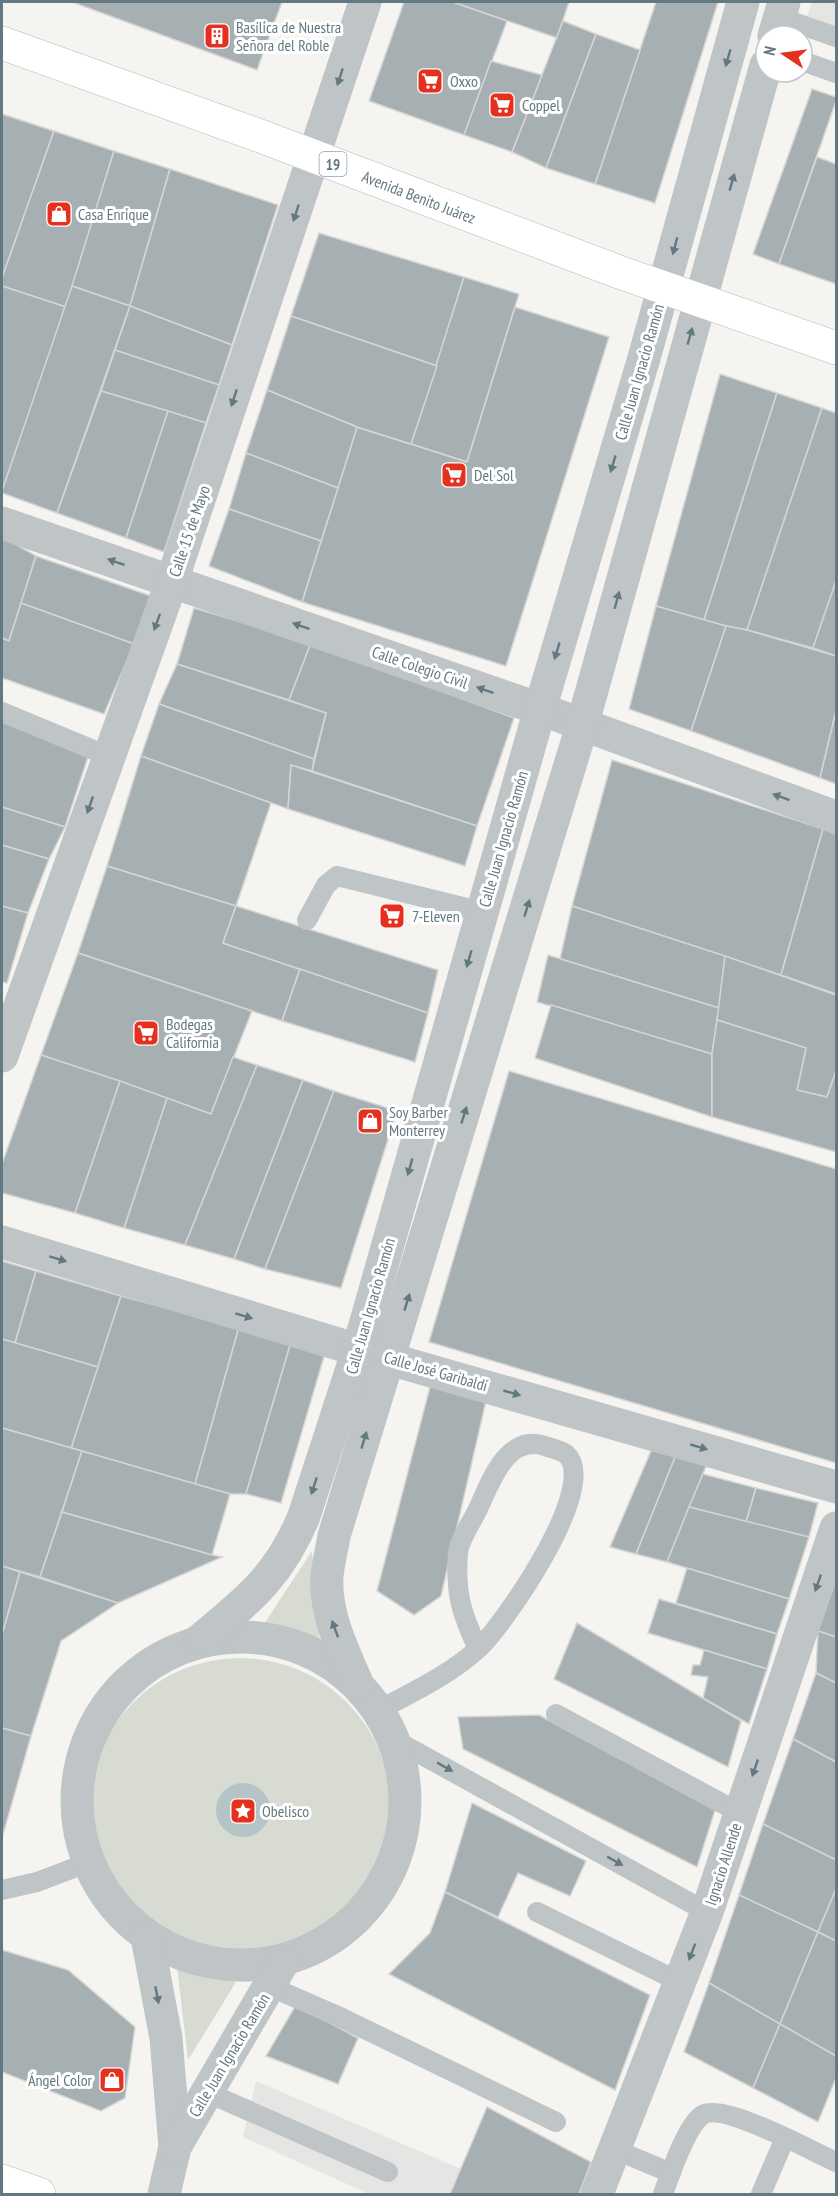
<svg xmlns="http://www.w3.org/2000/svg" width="838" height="2196" viewBox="0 0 838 2196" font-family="'PT Sans Narrow',sans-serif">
	<rect width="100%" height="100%" fill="#f5f4f0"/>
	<g fill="#e5e6e4">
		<polygon points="812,2 836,2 836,43 802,30"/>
		<polygon points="256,2081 461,2169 450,2194 369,2194 243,2137"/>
	</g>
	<g fill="#d7dbd1">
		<polygon points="312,1551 320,1644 262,1627"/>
		<circle cx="240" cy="1809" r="151"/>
		<polygon points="177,1967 236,1982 188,2060 188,2059"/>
	</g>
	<circle fill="#b5c4c6" cx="243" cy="1810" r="27"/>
	<g fill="#a6b0b3" stroke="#d6d5d3" stroke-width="1.5">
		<polygon points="72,2 282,2 257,70"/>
		<polygon points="404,2 453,2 507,21 464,135 369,101"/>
		<polygon points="453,2 569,2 557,38"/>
		<polygon points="656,2 718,2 655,203 595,184"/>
		<polygon points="563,21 596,34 546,168 512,152"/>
		<polygon points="596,34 640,50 595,184 546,168"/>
		<polygon points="491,61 542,75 512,152 464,135"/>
		<polygon points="812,89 836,97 836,101 779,264 753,254"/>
		<polygon points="2,114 54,131 2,278"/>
		<polygon points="54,131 114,151 66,307 2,286 2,278"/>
		<polygon points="114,151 170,169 130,306 72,286"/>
		<polygon points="817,157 836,164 836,284 779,264"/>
		<polygon points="170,169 278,205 232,345 130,306"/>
		<polygon points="319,233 464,277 437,366 291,316"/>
		<polygon points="464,277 519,294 467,462 411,444"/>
		<polygon points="2,286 66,307 2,491"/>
		<polygon points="72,286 130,306 57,513 2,493 2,491"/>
		<polygon points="130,306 232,345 219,385 115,350"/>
		<polygon points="515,307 609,337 506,666 302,602 357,427 467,462"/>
		<polygon points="291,316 437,366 411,444 357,427 267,390"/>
		<polygon points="115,350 219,385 206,423 101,391"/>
		<polygon points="720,374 777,393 704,620 656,606"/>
		<polygon points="267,390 357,427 338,488 246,453"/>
		<polygon points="101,391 168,411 126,538 57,513"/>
		<polygon points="777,393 822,408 747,630 726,626 704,620"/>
		<polygon points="822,408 836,413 836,581 813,648 747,630"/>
		<polygon points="168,411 206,423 164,552 126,538"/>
		<polygon points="246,453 338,488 321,541 229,509"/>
		<polygon points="229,509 321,541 302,602 209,566"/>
		<polygon points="2,536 36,556 9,641 2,638"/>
		<polygon points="36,556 151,596 134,644 21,603"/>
		<polygon points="836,581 836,656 813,648"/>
		<polygon points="21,603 134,644 104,714 2,678 2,638 9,641"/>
		<polygon points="656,606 726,626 691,731 629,709"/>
		<polygon points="194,608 311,643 289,700 177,664"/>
		<polygon points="726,626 747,630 836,656 836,711 820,778 691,731"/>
		<polygon points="311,643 514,718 477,826 312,771 326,713 289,700"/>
		<polygon points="177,664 326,713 314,759 159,704"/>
		<polygon points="159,704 314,759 312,771 291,765 288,809 141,756"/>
		<polygon points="836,711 836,784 820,778"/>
		<polygon points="2,722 89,754 65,827 2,807"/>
		<polygon points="141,756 271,803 236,906 107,866"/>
		<polygon points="612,760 823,829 781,975 572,906"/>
		<polygon points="291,765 477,826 465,866 288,809"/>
		<polygon points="2,807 65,827 49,859 2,845"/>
		<polygon points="823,829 836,834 836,994 781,975"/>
		<polygon points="2,845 49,859 28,913 2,906"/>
		<polygon points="107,866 236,906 223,943 300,969 282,1021 78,953"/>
		<polygon points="2,906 28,913 7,983 2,982"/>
		<polygon points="236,906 438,970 428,1013 223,943"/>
		<polygon points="572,906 725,956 719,1008 560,959"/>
		<polygon points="78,953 252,1011 211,1114 41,1055"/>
		<polygon points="548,955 719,1008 712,1054 537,1002"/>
		<polygon points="725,956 836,995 836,1071 827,1097 797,1090 806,1048 717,1020"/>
		<polygon points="300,969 428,1013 415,1062 282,1021"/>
		<polygon points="551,1005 712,1054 712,1117 535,1058"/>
		<polygon points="717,1020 806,1048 797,1090 827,1097 836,1071 836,1152 712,1117 712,1054"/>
		<polygon points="41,1055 120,1081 75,1213 2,1193 2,1164"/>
		<polygon points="233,1057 257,1065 185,1245 124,1228 167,1098 211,1114"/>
		<polygon points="257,1065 303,1080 234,1259 185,1245"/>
		<polygon points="509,1071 836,1169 836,1463 429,1342"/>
		<polygon points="303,1080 334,1091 265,1269 234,1259"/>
		<polygon points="120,1081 167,1098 124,1228 75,1213"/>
		<polygon points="334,1091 397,1111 341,1288 265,1269"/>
		<polygon points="2,1261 36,1271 15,1343 2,1339"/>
		<polygon points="36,1271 121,1296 98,1367 15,1343"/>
		<polygon points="121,1296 239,1327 195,1484 71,1448"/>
		<polygon points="239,1327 291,1342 246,1494 230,1494 195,1484"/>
		<polygon points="2,1339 98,1367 71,1448 2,1428"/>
		<polygon points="291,1342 325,1353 281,1503 246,1494"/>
		<polygon points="431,1383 486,1401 441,1596 414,1615 377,1591"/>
		<polygon points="2,1428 82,1451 40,1577 2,1566"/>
		<polygon points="654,1444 678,1450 636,1554 610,1547"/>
		<polygon points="678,1450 709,1459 667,1562 636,1554"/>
		<polygon points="82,1451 230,1494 212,1555 62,1512"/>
		<polygon points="703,1474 756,1488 746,1522 689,1507"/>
		<polygon points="756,1488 818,1503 809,1537 746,1522"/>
		<polygon points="689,1507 809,1537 789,1599 667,1562"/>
		<polygon points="62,1512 212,1555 222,1557 118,1603 40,1577"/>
		<polygon points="2,1566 20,1572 2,1635"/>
		<polygon points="687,1568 789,1599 777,1634 676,1603"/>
		<polygon points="20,1572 118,1603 61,1641 31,1736 2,1728 2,1635"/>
		<polygon points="836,1579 836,1637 818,1631"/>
		<polygon points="659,1599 777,1634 767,1669 648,1633"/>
		<polygon points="577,1623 741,1721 728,1767 554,1679"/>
		<polygon points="818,1631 836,1637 836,1683 816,1673"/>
		<polygon points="704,1650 767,1669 749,1724 703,1698 708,1677 691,1675 693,1665 700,1665"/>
		<polygon points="816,1673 836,1683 836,1762 793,1739"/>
		<polygon points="539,1715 715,1810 697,1867 463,1749 458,1717"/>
		<polygon points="2,1728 31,1736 2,1838"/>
		<polygon points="793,1739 836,1762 836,1860 763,1824"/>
		<polygon points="472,1803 586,1861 570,1896 518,1873 498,1917 445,1892"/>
		<polygon points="763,1824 836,1860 836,1889 818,1932 739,1895"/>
		<polygon points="836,1889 836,1941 818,1932"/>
		<polygon points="445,1892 650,1995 615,2090 389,1974 430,1933"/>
		<polygon points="739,1895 818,1932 780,2024 709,1983"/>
		<polygon points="818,1932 836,1941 836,2056 780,2024"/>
		<polygon points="2,1950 68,1970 135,2027 125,2098 101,2111 2,2072"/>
		<polygon points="709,1983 780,2024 753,2088 684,2052"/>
		<polygon points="296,2005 358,2038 338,2084 266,2056"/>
		<polygon points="780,2024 836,2056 836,2078 818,2122 753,2088"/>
		<polygon points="487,2107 591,2162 579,2194 450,2194"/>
	</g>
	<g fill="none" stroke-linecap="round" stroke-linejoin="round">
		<g stroke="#b2b8ba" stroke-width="34">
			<polyline id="primary" points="2,43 263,137 619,272 836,348"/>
		</g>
		<g stroke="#b2b7b9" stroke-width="34">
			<polyline id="trunk" points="2,2181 39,2194"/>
		</g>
		<g stroke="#bfc4c6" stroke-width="20">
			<polyline points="779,17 836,37"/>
			<polyline points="802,61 836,73"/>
			<polyline points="2,712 108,756"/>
			<polyline points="307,920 326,885 337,876 483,912"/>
			<path d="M379,1710C413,1692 451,1674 479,1648C505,1623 601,1485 566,1454C561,1450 551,1448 545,1446C506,1433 490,1484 477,1511C471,1523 460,1539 458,1552C455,1593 461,1612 478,1649"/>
			<polyline points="556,1714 740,1813"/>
			<polyline points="393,1739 707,1912"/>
			<polyline points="2,1890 37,1882 87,1863"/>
			<polyline points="537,1912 680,1982"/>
			<polyline points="269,1986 342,2018 556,2122"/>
			<polyline points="206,2092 388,2172"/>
			<polyline points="616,2150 671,2173"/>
			<path d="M663,2194C670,2175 685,2129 701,2116C720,2100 813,2152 836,2162"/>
			<polyline points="761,2194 785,2138"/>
		</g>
		<g stroke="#bfc4c6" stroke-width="33">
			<polyline points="2,523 540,709 836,817"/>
			<polyline points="2,1056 172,581 365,2"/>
			<polyline points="2,1242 358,1350 836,1487"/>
			<polyline points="597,2194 707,1912 836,1528"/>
		</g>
		<g stroke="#bfc4c6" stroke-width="33">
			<polyline points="774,36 784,2"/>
			<circle cx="241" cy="1801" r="164"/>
			<path d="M200,1640C248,1600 279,1577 304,1516L358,1350L540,709L644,358L743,2"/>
			<path d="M357,1683C343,1650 325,1615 327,1577C328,1563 332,1549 334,1536L582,726L766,65"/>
			<polyline points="147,1937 166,2038 175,2147 164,2194"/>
			<polyline points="175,2147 283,1962"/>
		</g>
		<use href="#primary" stroke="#fff" stroke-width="33"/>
		<use href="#trunk" stroke="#fff" stroke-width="33"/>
	</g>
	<defs><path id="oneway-solid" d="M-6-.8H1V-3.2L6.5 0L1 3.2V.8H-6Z" transform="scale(1.5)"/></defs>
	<g fill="#637982">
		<use href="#oneway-solid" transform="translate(728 58) rotate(106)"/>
		<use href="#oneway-solid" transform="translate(340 77) rotate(108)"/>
		<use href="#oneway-solid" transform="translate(732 182) rotate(-74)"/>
		<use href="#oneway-solid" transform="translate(296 213) rotate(108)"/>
		<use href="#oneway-solid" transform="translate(675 246) rotate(105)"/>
		<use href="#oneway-solid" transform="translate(690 336) rotate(-74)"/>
		<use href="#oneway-solid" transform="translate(234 398) rotate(108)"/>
		<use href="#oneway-solid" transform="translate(613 464) rotate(107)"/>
		<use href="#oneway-solid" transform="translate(116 562) rotate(-161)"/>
		<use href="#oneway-solid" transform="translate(617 600) rotate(-75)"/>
		<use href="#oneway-solid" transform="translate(157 622) rotate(110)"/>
		<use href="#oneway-solid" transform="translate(301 626) rotate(-161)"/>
		<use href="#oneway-solid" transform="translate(557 651) rotate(107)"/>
		<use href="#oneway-solid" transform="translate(485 690) rotate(-161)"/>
		<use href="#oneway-solid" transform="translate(781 797) rotate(-160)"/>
		<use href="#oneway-solid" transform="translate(90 805) rotate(109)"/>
		<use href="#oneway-solid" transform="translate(527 908) rotate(-73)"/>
		<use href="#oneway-solid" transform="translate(469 959) rotate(106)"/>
		<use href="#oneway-solid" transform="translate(464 1115) rotate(-73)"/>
		<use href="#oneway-solid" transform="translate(410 1167) rotate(106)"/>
		<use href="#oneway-solid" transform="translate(58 1259) rotate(17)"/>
		<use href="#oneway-solid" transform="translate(407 1302) rotate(-73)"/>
		<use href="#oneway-solid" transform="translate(244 1316) rotate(17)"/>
		<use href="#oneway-solid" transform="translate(512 1393) rotate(16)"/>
		<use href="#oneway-solid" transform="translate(364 1440) rotate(-73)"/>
		<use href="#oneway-solid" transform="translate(699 1447) rotate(16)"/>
		<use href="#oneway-solid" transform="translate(314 1486) rotate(108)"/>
		<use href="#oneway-solid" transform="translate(818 1583) rotate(109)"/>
		<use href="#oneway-solid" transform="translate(335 1629) rotate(-110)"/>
		<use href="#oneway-solid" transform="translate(445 1767) rotate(29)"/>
		<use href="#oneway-solid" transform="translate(755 1768) rotate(109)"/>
		<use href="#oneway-solid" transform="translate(615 1861) rotate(29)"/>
		<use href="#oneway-solid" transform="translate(692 1952) rotate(111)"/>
		<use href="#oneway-solid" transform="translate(157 1995) rotate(79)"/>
	</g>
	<defs>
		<g id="building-square" transform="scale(1.35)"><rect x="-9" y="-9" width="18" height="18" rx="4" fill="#e6301f" stroke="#fff"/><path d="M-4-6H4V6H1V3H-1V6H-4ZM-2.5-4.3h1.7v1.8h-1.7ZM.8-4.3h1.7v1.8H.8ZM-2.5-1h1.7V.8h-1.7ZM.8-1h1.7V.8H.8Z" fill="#fff"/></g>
		<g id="supermarket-square" transform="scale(1.35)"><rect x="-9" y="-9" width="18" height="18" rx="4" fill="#e6301f" stroke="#fff"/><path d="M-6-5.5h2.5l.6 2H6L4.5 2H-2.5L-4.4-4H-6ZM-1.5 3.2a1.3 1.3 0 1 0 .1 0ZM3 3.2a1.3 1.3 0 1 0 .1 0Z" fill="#fff"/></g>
		<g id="shop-square" transform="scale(1.35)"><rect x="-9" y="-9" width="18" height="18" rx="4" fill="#e6301f" stroke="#fff"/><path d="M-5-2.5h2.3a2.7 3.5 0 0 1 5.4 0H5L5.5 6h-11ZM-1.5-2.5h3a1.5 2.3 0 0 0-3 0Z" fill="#fff"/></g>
		<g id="sight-square" transform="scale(1.35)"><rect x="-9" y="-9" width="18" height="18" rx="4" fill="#e6301f" stroke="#fff"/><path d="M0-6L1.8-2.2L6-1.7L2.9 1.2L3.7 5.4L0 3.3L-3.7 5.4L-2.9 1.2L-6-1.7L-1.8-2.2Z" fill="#fff"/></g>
	</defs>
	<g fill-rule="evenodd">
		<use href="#building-square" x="217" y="36"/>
		<use href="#supermarket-square" x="430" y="81"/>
		<use href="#supermarket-square" x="502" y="105"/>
		<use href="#shop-square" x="59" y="214"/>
		<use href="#supermarket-square" x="454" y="475"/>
		<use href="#supermarket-square" x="392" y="916"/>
		<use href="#supermarket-square" x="146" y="1033"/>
		<use href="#shop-square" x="370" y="1121"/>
		<use href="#sight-square" x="243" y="1811"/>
		<use href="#shop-square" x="112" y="2080"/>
	</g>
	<g text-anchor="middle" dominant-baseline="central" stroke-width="6" stroke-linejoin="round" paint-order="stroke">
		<rect fill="#fff" stroke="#92a1a8" stroke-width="1.5" x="319.5" y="152" width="27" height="24" rx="4.5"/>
		<g font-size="15" font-weight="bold" fill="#637982">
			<text x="333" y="164">19</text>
		</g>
		<g font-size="16" fill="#637982" stroke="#fff" text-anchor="start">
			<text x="236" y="27">Basílica de Nuestra<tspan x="236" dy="18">Señora del Roble</tspan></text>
			<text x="450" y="81">Oxxo</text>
			<text x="522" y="105">Coppel</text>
			<text x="78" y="214">Casa Enrique</text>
			<text x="474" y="475">Del Sol</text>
			<text x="412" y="916">7-Eleven</text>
			<text x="166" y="1024">Bodegas<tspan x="166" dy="18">California</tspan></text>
			<text x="389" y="1112">Soy Barber<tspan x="389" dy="18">Monterrey</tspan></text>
			<text x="262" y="1811">Obelisco</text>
			<text x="92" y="2080" text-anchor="end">Ángel Color</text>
		</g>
		<g font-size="16" fill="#637982" stroke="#fff">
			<text transform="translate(419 197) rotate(21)">Avenida Benito Juárez</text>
			<text transform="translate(639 372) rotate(-74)">Calle Juan Ignacio Ramón</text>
			<text transform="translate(189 531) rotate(-71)">Calle 15 de Mayo</text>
			<text transform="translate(420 667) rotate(19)">Calle Colegio Civil</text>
			<text transform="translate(503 839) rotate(-74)">Calle Juan Ignacio Ramón</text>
			<text transform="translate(370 1306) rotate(-74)">Calle Juan Ignacio Ramón</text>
			<text transform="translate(436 1371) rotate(16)">Calle José Garibaldi</text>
			<text transform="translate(723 1864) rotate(-72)">Ignacio Allende</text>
			<text transform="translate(229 2055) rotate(-59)">Calle Juan Ignacio Ramón</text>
		</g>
	</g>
	<rect width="838" height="2196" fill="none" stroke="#637982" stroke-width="6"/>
	<g transform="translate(784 54) rotate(283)"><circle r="28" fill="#ffffff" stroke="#c1c9cd" stroke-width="1.5"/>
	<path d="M0-4.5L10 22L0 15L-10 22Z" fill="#e6301f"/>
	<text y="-9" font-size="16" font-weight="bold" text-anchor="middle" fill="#637982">N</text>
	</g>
</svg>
